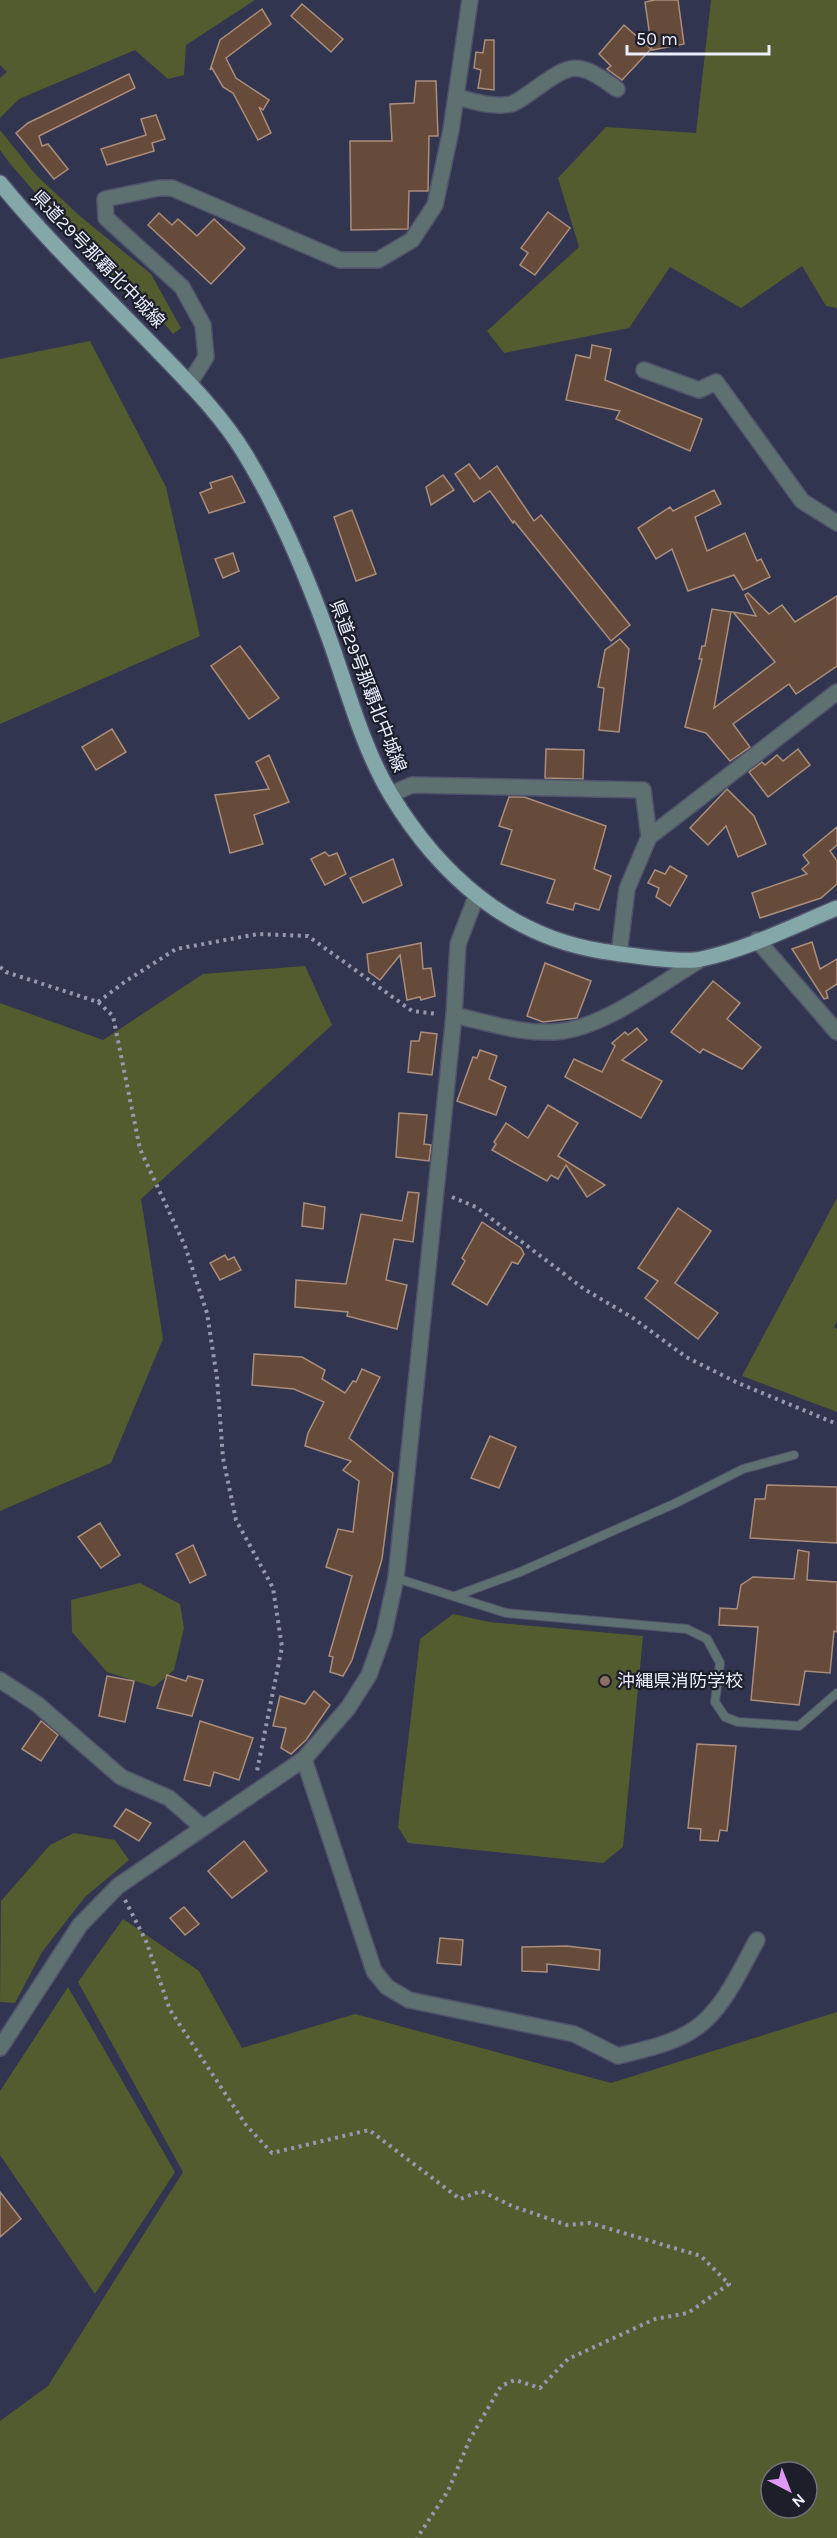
<svg xmlns="http://www.w3.org/2000/svg" width="837" height="2538" viewBox="0 0 837 2538" font-family="Karla,'Noto Sans JP',sans-serif">
	<rect width="100%" height="100%" fill="#32354f"/>
	<g fill="#535c2e" fill-rule="evenodd">
		<polygon points="0,0 255,0 186,45 184,75 168,79 135,50 19,99 0,118 0,78 7,72 0,65"/>
		<polygon points="711,0 837,0 837,308 826,306 802,266 741,308 670,267 629,328 504,353 487,331 579,247 558,178 606,127 696,133"/>
		<polygon points="0,130 36,175 81,217 151,274 181,328 173,334 135,289 108,272 55,216 8,161 0,150"/>
		<polygon points="90,341 166,487 200,636 0,724 0,359"/>
		<polygon points="305,966 332,1025 141,1199 163,1339 111,1463 0,1511 0,1003 103,1040 203,974"/>
		<polygon points="837,1198 837,1321 834,1327 837,1329 837,1412 742,1376"/>
		<polygon points="140,1583 180,1604 184,1628 174,1670 154,1687 107,1672 72,1632 71,1600"/>
		<polygon points="453,1614 489,1622 643,1636 623,1847 603,1863 408,1843 398,1827 420,1639"/>
		<polygon points="74,1833 115,1840 129,1860 85,1897 42,1952 15,2003 0,2002 1,1901 50,1845"/>
		<path d="M123,1919L199,1971L242,2048L355,2014L611,2083L837,2012V2538H0V2421L48,2386L183,2172L78,1982ZM771,2472H807V2508H771Z"/>
		<polygon points="68,1987 175,2172 95,2294 0,2155 0,2091"/>
	</g>
	<g fill="#664b3b" stroke="#ab8d7b" stroke-width="1.5">
		<polygon points="655,0 678,0 684,44 652,50 645,2"/>
		<polygon points="302,4 343,39 331,52 291,16"/>
		<polygon points="262,9 271,24 226,58 236,78 269,100 263,110 259,107 271,133 258,140 233,93 223,87 212,68 210,70 220,40"/>
		<polygon points="624,25 651,49 622,80 607,69 611,66 599,54"/>
		<polygon points="485,40 494,40 494,90 478,88 481,70 474,68 476,52 483,53"/>
		<polygon points="129,74 135,88 39,136 42,146 48,144 68,169 54,179 16,133 28,123"/>
		<polygon points="416,81 436,81 438,136 429,136 428,191 409,191 408,229 351,230 350,141 392,141 390,104 414,103"/>
		<polygon points="156,115 165,139 152,143 154,151 107,165 101,149 146,135 141,119"/>
		<polygon points="548,212 570,228 535,275 520,265 528,253 521,248"/>
		<polygon points="159,213 172,225 178,219 197,236 214,219 245,248 211,284 148,225"/>
		<polygon points="592,345 611,349 605,380 702,419 690,451 616,419 620,411 566,400 576,355 590,358"/>
		<polygon points="469,464 480,479 497,466 534,521 541,515 630,625 611,641 514,521 513,523 490,491 474,502 455,474"/>
		<polygon points="443,475 454,490 431,505 426,487"/>
		<polygon points="232,476 245,502 209,513 200,493 212,488 210,483"/>
		<polygon points="714,490 721,504 695,517 707,551 745,533 757,561 761,559 770,577 743,590 734,575 688,591 672,549 656,559 638,528 670,507 673,511"/>
		<polygon points="352,510 376,574 356,581 334,517"/>
		<polygon points="233,553 239,571 223,578 215,559"/>
		<polygon points="748,593 769,614 782,605 795,622 837,596 837,666 796,694 789,684 733,724 750,747 730,761 706,733 685,727 702,659 699,659 702,646 705,646 712,609 731,612 714,708 775,662 733,612 756,616 745,595"/>
		<polygon points="620,639 629,649 619,732 599,730 604,688 598,687 605,650"/>
		<polygon points="240,646 279,698 249,719 211,666"/>
		<polygon points="112,729 126,752 96,770 82,747"/>
		<polygon points="546,749 584,750 583,779 545,778"/>
		<polygon points="798,749 810,765 768,797 749,772 762,762 765,765 777,755 783,761"/>
		<polygon points="269,755 289,802 254,815 263,844 230,853 215,795 269,789 256,762"/>
		<polygon points="727,789 754,816 766,844 738,857 726,826 708,845 690,828"/>
		<polygon points="509,797 524,797 606,826 594,869 611,876 599,910 575,903 573,910 547,903 555,880 501,864 512,830 499,826"/>
		<polygon points="837,827 837,845 830,851 837,861 837,884 821,898 760,918 752,893 807,874 802,869 809,863 803,855"/>
		<polygon points="325,852 329,856 337,853 346,874 325,885 311,859"/>
		<polygon points="393,859 402,885 363,903 350,878"/>
		<polygon points="670,866 687,876 670,906 656,897 659,888 648,883 655,870 665,874"/>
		<polygon points="812,942 820,969 837,959 837,984 826,991 828,998 824,999 792,949"/>
		<polygon points="421,943 423,969 431,968 435,996 421,1000 420,997 407,1000 400,955 380,980 369,972 367,954"/>
		<polygon points="545,963 591,981 577,1018 543,1022 527,1016"/>
		<polygon points="713,981 740,1003 727,1019 761,1047 742,1069 703,1049 700,1053 671,1032"/>
		<polygon points="637,1028 647,1040 622,1060 662,1081 641,1118 565,1077 574,1059 602,1072 615,1046 612,1043 625,1032 628,1035"/>
		<polygon points="421,1032 437,1034 432,1075 408,1072 411,1041 419,1041"/>
		<polygon points="480,1050 497,1056 489,1079 506,1087 496,1115 457,1101 473,1057 477,1058"/>
		<polygon points="548,1105 578,1123 558,1156 605,1185 587,1197 566,1165 558,1179 551,1175 547,1181 492,1150 496,1144 494,1142 506,1123 528,1138"/>
		<polygon points="399,1113 427,1115 424,1144 431,1145 429,1161 396,1157"/>
		<polygon points="408,1192 419,1193 413,1242 394,1239 386,1280 407,1285 397,1329 347,1316 348,1312 295,1307 296,1280 346,1284 361,1214 402,1221"/>
		<polygon points="304,1203 325,1207 323,1229 302,1226"/>
		<polygon points="678,1208 711,1231 675,1283 718,1313 698,1339 645,1298 658,1281 638,1268"/>
		<polygon points="482,1222 521,1248 524,1254 518,1264 512,1262 487,1305 452,1284 465,1261 462,1258"/>
		<polygon points="225,1255 228,1260 234,1257 241,1270 220,1280 210,1263"/>
		<polygon points="254,1354 302,1357 325,1370 322,1379 345,1393 353,1381 356,1382 362,1369 380,1377 349,1438 393,1473 382,1559 352,1660 343,1676 330,1672 333,1657 329,1656 352,1576 326,1567 338,1529 353,1532 359,1481 343,1470 351,1461 305,1446 308,1433 324,1402 294,1389 252,1385"/>
		<polygon points="490,1436 516,1447 499,1488 471,1478"/>
		<polygon points="767,1485 837,1487 837,1543 750,1538 755,1499 765,1499"/>
		<polygon points="100,1523 120,1555 101,1568 78,1537"/>
		<polygon points="193,1545 206,1575 190,1583 176,1554"/>
		<polygon points="798,1550 809,1552 807,1580 837,1582 837,1632 834,1631 830,1673 805,1671 799,1705 751,1700 758,1627 719,1625 720,1608 737,1609 741,1585 753,1577 794,1579"/>
		<polygon points="167,1675 186,1681 188,1676 203,1680 192,1716 157,1708"/>
		<polygon points="107,1676 134,1681 125,1722 99,1716"/>
		<polygon points="314,1691 330,1705 306,1740 291,1754 281,1748 286,1728 273,1726 280,1696 305,1704"/>
		<polygon points="41,1721 58,1735 41,1761 22,1749"/>
		<polygon points="200,1721 253,1738 239,1780 214,1772 210,1786 184,1780"/>
		<polygon points="697,1744 736,1746 727,1831 720,1830 718,1841 700,1840 701,1829 688,1828"/>
		<polygon points="126,1809 151,1823 139,1841 114,1826"/>
		<polygon points="244,1841 267,1871 232,1898 208,1871"/>
		<polygon points="184,1907 199,1924 185,1935 170,1918"/>
		<polygon points="440,1938 463,1940 461,1965 437,1963"/>
		<polygon points="567,1946 600,1950 599,1970 547,1964 547,1972 522,1971 522,1947"/>
		<polygon points="0,2192 21,2219 0,2237"/>
	</g>
	<g fill="none" stroke-linecap="round" stroke-linejoin="round">
		<g stroke="#50536b" stroke-width="10">
			<g id="service">
				<polyline points="396,1578 506,1613 687,1629 707,1639 720,1663 715,1702 725,1717 738,1722 799,1726 837,1693"/>
				<polyline points="455,1596 520,1572 676,1503 743,1469 794,1455"/>
			</g>
		</g>
		<g stroke="#50536b" stroke-width="18">
			<g id="minor">
				<path d="M456,97C474,101 493,108 511,104C518,102 525,96 531,92C571,64 575,58 617,89"/>
				<polyline points="644,370 699,390 716,382 802,501 837,523"/>
				<polyline points="189,384 206,357 203,325 182,287 106,218 105,199 159,188 172,188 340,260 378,260 412,240 435,205 451,130 470,0"/>
				<polyline points="391,794 412,785 643,790 649,837 627,889 619,954"/>
				<polyline points="649,837 837,692"/>
				<polyline points="757,940 837,1032"/>
				<path d="M454,1015C489,1023 527,1036 563,1031C607,1025 660,984 698,961"/>
				<polyline points="0,1680 37,1704 121,1777 169,1798 202,1827"/>
				<path d="M304,1759L374,1971L387,1987L409,2000L574,2034L618,2056C642,2050 672,2044 693,2030C723,2011 740,1970 757,1940"/>
			</g>
		</g>
		<g stroke="#50536b" stroke-width="18">
			<polyline id="tertiary" points="0,2048 80,1925 118,1886 304,1759 348,1708 369,1675 384,1633 396,1578 454,1015 458,944 476,897"/>
		</g>
		<g stroke="#50536b" stroke-width="18">
			<path id="primary" d="M0,183C49,243 106,297 160,353C190,384 222,416 245,454C282,515 309,581 333,649C349,696 365,752 391,795C439,874 508,936 601,951C622,954 683,964 701,959C748,949 793,926 837,908"/>
		</g>
		<g stroke="#9699ae" stroke-width="4" stroke-dasharray="3 4.5" stroke-linecap="butt">
			<polyline points="0,967 6,972 98,1002 113,1016 140,1149 185,1246 207,1313 217,1378 223,1458 236,1520 273,1588 282,1647 257,1771"/>
			<polyline points="98,1002 126,981 176,949 258,934 308,936 412,1011 438,1014"/>
			<polyline points="452,1197 476,1207 584,1289 633,1318 686,1357 738,1383 837,1424"/>
			<polyline points="125,1900 146,1941 170,2010 246,2125 272,2153 369,2130 460,2199 481,2191 512,2206 567,2225 590,2223 701,2256 729,2284 688,2313 655,2319 568,2359 540,2388 515,2380 501,2386 470,2439 448,2491 417,2538"/>
		</g>
		<use href="#service" stroke="#5f7071" stroke-width="8"/>
		<use href="#minor" stroke="#5f7071" stroke-width="15"/>
		<use href="#tertiary" stroke="#5f7071" stroke-width="15"/>
		<use href="#primary" stroke="#84a7a9" stroke-width="15"/>
	</g>
	<circle fill="#8d6e63" stroke="#1c1e2a" stroke-width="2" cx="605" cy="1681" r="6"/>
	<g text-anchor="middle" dominant-baseline="central" stroke-width="4.5" stroke-linejoin="round" paint-order="stroke">
		<g font-size="18" fill="#ebeeff" stroke="#1c1e2a">
			<text transform="translate(98 259) rotate(46)">県道29号那覇北中城線</text>
			<text transform="translate(368 686) rotate(69)">県道29号那覇北中城線</text>
		</g>
		<g font-size="18" fill="#ebeeff" stroke="#1c1e2a" text-anchor="start">
			<text x="617" y="1681">沖縄県消防学校</text>
		</g>
	</g>
	<g transform="translate(789 2490) rotate(138)"><circle r="28" fill="#1c1e2a" stroke="#6f717f" stroke-width="1.5"/>
	<path d="M0-4.5L10 22L0 15L-10 22Z" fill="#dd99f3"/>
	<text y="-9" font-size="16" font-weight="bold" text-anchor="middle" fill="#ebeeff">N</text>
	</g>
	<path d="M627 45v9h142v-9" fill="none" stroke="#ebeeff" stroke-width="3"/>
	<text x="636" y="45" font-size="18" fill="#ebeeff" stroke="#1c1e2a" stroke-width="4.5" paint-order="stroke">50 m</text>
</svg>
